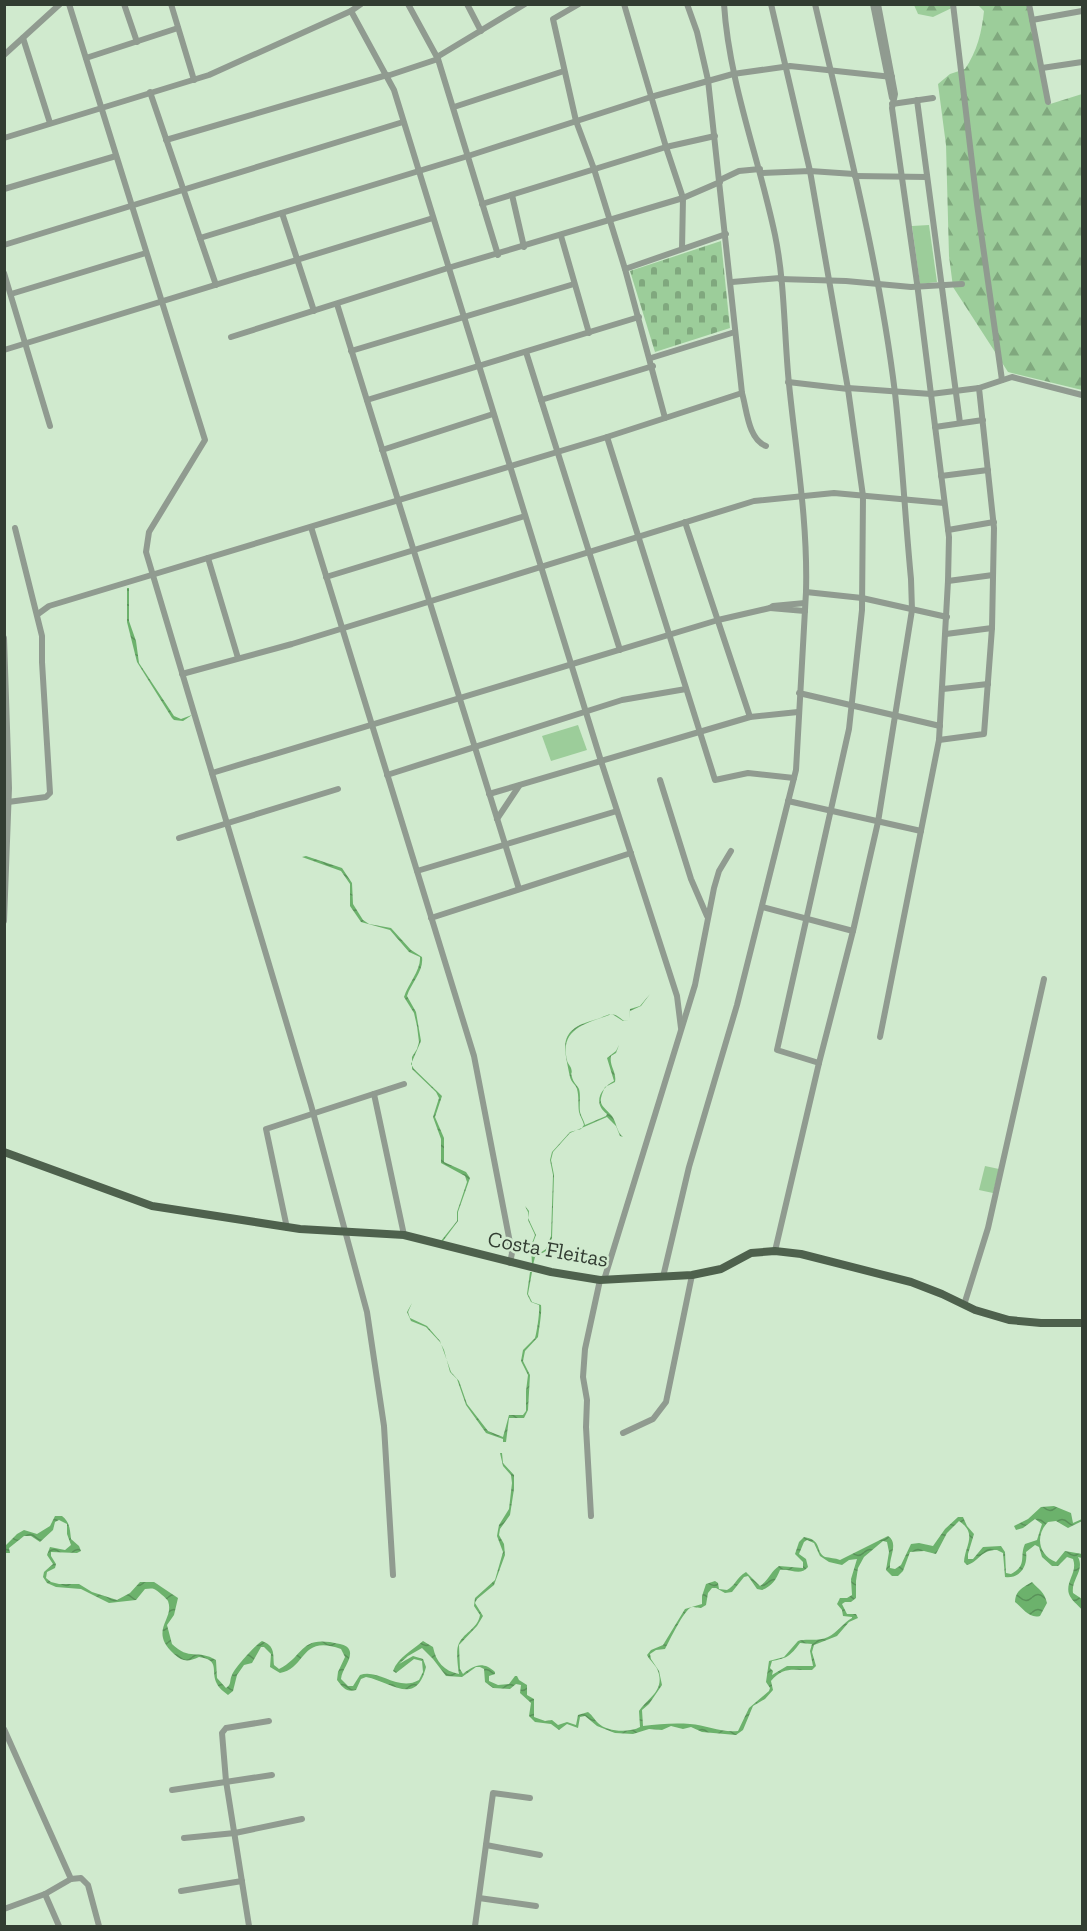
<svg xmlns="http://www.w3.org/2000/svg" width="1087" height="1931" viewBox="0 0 1087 1931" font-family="'Zilla Slab',serif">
	<defs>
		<pattern id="forest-firs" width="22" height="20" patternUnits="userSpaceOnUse" patternTransform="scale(1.5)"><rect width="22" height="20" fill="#9ccd9a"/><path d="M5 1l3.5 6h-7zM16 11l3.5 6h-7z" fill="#80a87e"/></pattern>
		<pattern id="cemetery-stones" width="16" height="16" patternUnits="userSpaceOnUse" patternTransform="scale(1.5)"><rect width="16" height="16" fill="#9ccd9a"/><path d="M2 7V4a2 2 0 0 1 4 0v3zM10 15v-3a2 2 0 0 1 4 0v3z" fill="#80a87e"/></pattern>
		<pattern id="water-waves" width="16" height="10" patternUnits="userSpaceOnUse" patternTransform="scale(1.5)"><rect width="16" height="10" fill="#6cb26c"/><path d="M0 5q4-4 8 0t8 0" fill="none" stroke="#599259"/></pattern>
	</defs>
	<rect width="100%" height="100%" fill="#d0eace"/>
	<g fill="#9ccd9a">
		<polygon points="929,225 937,282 920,284 912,226"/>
		<polygon points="578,725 587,750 551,761 542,736"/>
		<polygon points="985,1166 999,1169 993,1193 979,1190"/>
	</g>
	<g fill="url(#forest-firs)">
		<polygon points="914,5 958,5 933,17 918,14"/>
		<path d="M978,5H1027L1047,105L1082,94V390L1008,372L953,287L949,256L946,145L938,84L950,74L965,69C977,52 982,31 984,11Z"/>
	</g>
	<polygon fill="url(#cemetery-stones)" points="721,241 730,328 655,352 630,271"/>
	<g fill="url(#water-waves)" fill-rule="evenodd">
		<polygon points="127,588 129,588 129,621 136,641 139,663 174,716 181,719 192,715 183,721 174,720 172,718 137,662 127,622"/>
		<path d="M306,856L342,868L352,883L353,904L363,920L369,924L391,928L411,950L422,957C424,971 411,983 407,996L416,1012L421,1041L411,1064L414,1069L442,1096L435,1117L444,1138V1162L466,1172L470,1178L458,1212V1221L443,1241H441L457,1221V1212L467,1182L465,1176L441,1163V1139L433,1117L439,1098L436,1092L412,1069V1057L417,1049L419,1042L417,1026L414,1013L404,997C408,984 421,970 420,957L409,952L390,930L361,922L350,906V884L341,871L302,857Z"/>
		<path d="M663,990L650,994L641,1006L630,1011L629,1020L623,1021L612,1014C589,1023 559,1027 567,1060C567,1063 570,1065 571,1068C573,1075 570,1071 572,1077C573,1082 577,1085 579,1089C581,1096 579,1105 580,1112C581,1116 584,1121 585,1125L606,1116L607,1114C592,1103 601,1088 614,1081L607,1058L616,1051L619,1045L616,1053L611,1056C609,1066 617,1072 615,1082L605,1087C597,1105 601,1104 612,1116C617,1123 616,1131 623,1137L620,1136L616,1126L607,1117L570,1133L553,1152L551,1160L554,1175L552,1238L546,1251L535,1257L533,1265H532L531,1246L535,1235L528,1220V1212L525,1206L529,1211L528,1218L536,1235L531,1248L534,1257L546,1249L551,1236L553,1175L550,1160L552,1152L570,1132L581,1129L584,1125C583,1121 580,1116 579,1112C578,1105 579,1096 577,1089C576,1085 571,1082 570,1077C564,1047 557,1030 594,1020C609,1016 610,1009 624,1021L629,1020L630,1009L640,1006L650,994Z"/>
		<path d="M530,1272H532L528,1294L532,1302L541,1305C542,1313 539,1329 538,1337L525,1351L523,1361L530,1375L528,1410L524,1418H509L506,1442H503V1439L486,1433L466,1405L457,1379L450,1372L444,1350L440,1342L426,1327L411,1321L407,1312L412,1303L408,1312L410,1318L427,1326L440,1341L451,1372L459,1381L467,1404L488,1431L503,1437L509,1415H523L526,1411V1391L528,1375L521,1361L523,1350L535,1338C537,1331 540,1311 539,1305L531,1302L527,1294Z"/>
		<path d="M500,1453H502L503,1463L514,1475V1489L510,1515L500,1529L499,1535L504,1544L505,1555L494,1585L477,1599L475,1603L483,1616L477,1626L459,1645L460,1669L463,1674C474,1665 483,1661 495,1672V1674L489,1676V1681L498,1685L509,1684L515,1676H517L519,1680L527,1685V1695L534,1699V1717L545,1721L552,1720L558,1725L567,1722L576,1725L578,1715L588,1712C593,1716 594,1719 598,1723C607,1732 629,1733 640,1727L639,1711C648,1698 665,1691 658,1671C656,1665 650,1661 647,1655L651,1650L663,1645L685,1609L702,1604V1596L706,1584L715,1581L718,1583L719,1589L727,1590C735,1586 736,1578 746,1572L760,1586C769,1580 771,1571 779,1566L803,1568V1562L795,1554L799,1542L804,1537C823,1540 815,1552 825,1557C830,1558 835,1558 840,1560L888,1536C899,1543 889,1557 890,1568L895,1569L901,1565L911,1544L919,1543L933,1546L945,1529L958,1517H963L967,1526L974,1534L968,1554V1559H973L983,1547L1001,1546L1005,1552L1006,1573L1011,1574C1028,1565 1019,1557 1025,1544L1037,1540L1042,1524L1035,1519L1023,1528L1016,1530L1014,1526L1028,1519L1041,1507L1054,1506L1071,1513L1073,1523L1082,1519V1521L1068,1528L1056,1521L1048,1522C1035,1535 1038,1555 1056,1562L1065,1551L1082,1554V1558L1078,1557C1085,1571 1071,1579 1073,1593L1082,1599V1610C1078,1605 1071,1600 1069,1594C1065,1582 1078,1572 1073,1559L1067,1557L1058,1566H1052L1042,1557L1039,1547L1035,1545L1026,1552C1028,1565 1021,1579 1005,1577L1003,1553L997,1550C980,1550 980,1561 967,1565L964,1562C965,1545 978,1534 959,1521L947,1533L936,1554L924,1551L910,1552L903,1571L898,1576H892L886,1570L889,1552L887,1542L883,1541L864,1557L858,1568L856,1581V1598L851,1602H845L842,1604L847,1614H856L858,1618L849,1622L837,1636L814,1645L812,1652L816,1666L812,1670C795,1671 784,1665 771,1681L773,1690L765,1699L753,1706L743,1730L736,1735L702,1732L691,1727L683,1729L671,1726L662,1730L649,1729L633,1734L615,1733L597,1726L585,1716L580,1717L578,1728L567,1724L559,1730L551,1724L535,1722L529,1716L531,1703L520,1693L521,1685L516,1684L510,1689L493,1688L485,1682L484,1669L480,1667H476L462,1677L446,1676L433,1659L422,1648L408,1656L399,1664L413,1656L423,1659L426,1667C416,1707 392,1682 366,1677L361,1679L356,1690C347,1693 342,1687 337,1680L338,1672L345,1657L341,1649C300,1634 307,1668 280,1673L270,1667L271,1654L264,1647H261L252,1663L244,1665L237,1675L233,1691L228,1695C224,1692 219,1688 217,1684C210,1671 221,1660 199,1657C188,1662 183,1662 174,1654C148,1630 175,1620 168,1601C167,1599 157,1590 154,1589C151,1588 148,1589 145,1589L136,1600L109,1603L81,1589L56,1587L47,1583L43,1577L44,1572L53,1564L47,1555L50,1547L65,1550L71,1545L67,1534V1524L59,1520L55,1522L53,1530L40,1542L31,1536H24L9,1548L10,1553H5V1546L17,1534L24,1530L37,1534L50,1526L55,1516H62C70,1522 70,1530 71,1539L79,1546L81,1551L77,1553L51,1552V1556L56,1564L55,1568L47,1572L46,1578L51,1582L59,1584H79L92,1592L117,1600L130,1593L140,1582H154L178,1598L174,1615L167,1625L172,1644C189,1661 198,1649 216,1660L217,1678L226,1688C232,1684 229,1681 232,1675C234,1669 256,1644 262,1641C275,1646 273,1653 274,1665L279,1669C306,1655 299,1634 340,1644C345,1645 349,1647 350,1652C351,1661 342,1669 341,1679L348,1686H353L360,1675C378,1668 398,1692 419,1680L423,1672L422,1661L414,1659L396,1673L393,1671C398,1657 413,1650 423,1641L433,1647C436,1662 444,1671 459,1674C458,1668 456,1652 458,1646C462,1633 478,1629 480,1615L474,1606L475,1598L495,1580L503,1552L497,1536L498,1530L499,1525L509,1509L512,1483L511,1475L503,1466ZM807,1540L814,1543L820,1556L829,1562L842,1565L849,1560L857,1559L851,1579L852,1595L847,1598H840L837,1604L842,1610L843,1616L852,1617V1618C843,1623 837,1633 828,1637C818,1642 807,1638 798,1641L784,1657L769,1661L766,1682L770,1688L769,1691L749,1708L738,1731C722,1733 706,1725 690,1724C674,1723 659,1724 643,1726L642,1710L649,1704L662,1685L659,1671L651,1659L650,1654L656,1650L665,1649C669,1642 684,1609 692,1607C692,1607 700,1608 701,1608L706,1605L708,1593L712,1588H716L725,1593L732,1592L744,1577L748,1576L757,1589L762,1590C772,1586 776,1580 780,1570C790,1568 800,1577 808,1567L806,1559L799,1554L804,1542ZM800,1643L812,1644L810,1651L813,1666H787L772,1675L773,1671L770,1668L772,1661C788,1658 790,1656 800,1643Z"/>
		<path d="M1032,1582C1039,1590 1044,1591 1047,1603L1040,1616C1029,1619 1023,1608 1015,1602C1015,1591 1023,1587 1032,1582Z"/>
	</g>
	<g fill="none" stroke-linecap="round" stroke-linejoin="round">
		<g stroke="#909b90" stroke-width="6">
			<polyline points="69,4 205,440 149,532 146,552 311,1105 367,1312 384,1426 393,1575"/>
			<polyline points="124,4 137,42"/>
			<polyline points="171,4 194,80"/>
			<polyline points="408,4 438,59 498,255"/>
			<polyline points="467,4 481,31"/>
			<polyline points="579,4 553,19 576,121 594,169 625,269 665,418"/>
			<polyline points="624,4 666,147 683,198 682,249"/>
			<path d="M687,4L697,32L708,80L742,393C747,410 748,439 766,446"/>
			<polyline points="771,4 810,171 848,389 863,496 862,610 849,729 777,1050 819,1063"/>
			<polyline points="873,4 892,98"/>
			<polyline points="878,4 895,94 892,108 917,283 949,537 948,581 939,740 880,1037"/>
			<polyline points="953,4 977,204 1002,380"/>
			<polyline points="1029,4 1048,102"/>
			<polyline points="351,11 394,90 601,761 677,996 681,1028"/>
			<polyline points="1032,20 1082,11"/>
			<polyline points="23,38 50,123"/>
			<polyline points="4,55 60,4"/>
			<polyline points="437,57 525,4"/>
			<polyline points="86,58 178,28"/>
			<polyline points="1042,68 1082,62"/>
			<polyline points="387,76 438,59"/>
			<polyline points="150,92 216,285"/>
			<polyline points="917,100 960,423"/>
			<polyline points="892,104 933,98"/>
			<polyline points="454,107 564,71"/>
			<polyline points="4,138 209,75 351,11 361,4"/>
			<polyline points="166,140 387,75"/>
			<polyline points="761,173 810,171 854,174"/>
			<polyline points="855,176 927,177"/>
			<polyline points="720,180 739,171 760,169"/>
			<polyline points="4,189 116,156"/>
			<polyline points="512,195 524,247"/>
			<polyline points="482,204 666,147 715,136"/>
			<polyline points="282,213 314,311"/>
			<polyline points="561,236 589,333"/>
			<polyline points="200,238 468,156 651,97 733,74 790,66 892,77"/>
			<polyline points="4,245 403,122"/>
			<polyline points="625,269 726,234"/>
			<polyline points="4,273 50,426"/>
			<polyline points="780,279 846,281 911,287 962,284"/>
			<polyline points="732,282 780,278"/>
			<polyline points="11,294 146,253"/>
			<polyline points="337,304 519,889"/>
			<polyline points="231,337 448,268 683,198 720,182"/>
			<polyline points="4,350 433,218"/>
			<polyline points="351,351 574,284"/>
			<polyline points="526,352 620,650"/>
			<polyline points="651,358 735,332"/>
			<polyline points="788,382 848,389"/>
			<polyline points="848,388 931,394 979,388 1012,377 1082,395"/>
			<polyline points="367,400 639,317"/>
			<polyline points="541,400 653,366"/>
			<polyline points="935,427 983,420"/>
			<polyline points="607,437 715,780 748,773 794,778"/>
			<polyline points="382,450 493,414"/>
			<polyline points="941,476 988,470"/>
			<polyline points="685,522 750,717"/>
			<polyline points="311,527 474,1056 512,1253 510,1263"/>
			<polyline points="948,530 994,522"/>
			<polyline points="208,558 238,658"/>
			<polyline points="326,577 525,516"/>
			<polyline points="948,581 993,575"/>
			<polyline points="806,592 862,598 947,617"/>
			<polyline points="805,611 770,608 773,606 805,603"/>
			<polyline points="38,614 49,606 607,437 742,393"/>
			<polyline points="946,634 992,628"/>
			<polyline points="4,638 9,788 4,921"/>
			<polyline points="182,674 292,644 754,501 834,493 944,503"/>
			<polyline points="943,689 988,684"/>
			<polyline points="799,693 940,726"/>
			<polyline points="939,740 984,734 992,628 994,528 979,388"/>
			<polyline points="212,773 718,620 770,608"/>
			<polyline points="387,775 622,700 686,689"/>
			<polyline points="660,780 691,879 707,916"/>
			<polyline points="489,794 750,717 798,712"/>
			<polyline points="788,801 921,831"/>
			<polyline points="8,802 46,797 50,793 42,662 42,636 15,528"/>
			<polyline points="497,819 519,786"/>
			<polyline points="179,838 338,789"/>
			<polyline points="417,871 617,811"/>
			<polyline points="762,907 853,931"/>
			<polyline points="431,918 631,853"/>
			<polyline points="374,1094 404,1235"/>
			<polyline points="287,1228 266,1129 404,1084"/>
			<path d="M775,1251L819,1063L853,931L878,822L912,610L911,579C905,517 902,455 895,393C879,262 845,133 815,4"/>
			<path d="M663,1277L689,1167L737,1005L796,770L806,592C808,522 796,453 789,384C784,335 785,283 775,235C759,158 729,83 724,4"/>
			<polyline points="604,1280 695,985 714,888 719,871 731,851"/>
			<polyline points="964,1305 988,1228 1044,979"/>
			<polyline points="623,1433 653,1419 666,1402 692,1275"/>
			<polyline points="591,1516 586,1427 587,1400 583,1377 585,1349 600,1280"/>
			<polyline points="4,1729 71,1879 45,1894 4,1909"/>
			<polyline points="172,1790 272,1775"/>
			<polyline points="184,1838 235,1833 302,1819"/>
			<polyline points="486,1845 540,1855"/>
			<polyline points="71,1879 81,1878 88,1885 99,1926"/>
			<polyline points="181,1891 242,1881"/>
			<polyline points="45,1894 59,1926"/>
			<polyline points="479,1898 536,1906"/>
			<polyline points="249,1926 226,1781 222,1733 226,1728 269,1721"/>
			<polyline points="475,1926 493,1793 530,1798"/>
		</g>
		<polyline stroke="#4e614d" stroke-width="8" points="4,1152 152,1206 300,1229 404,1235 551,1272 600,1280 692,1275 721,1269 751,1253 775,1251 801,1254 911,1282 942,1294 975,1310 1009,1320 1041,1323 1082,1323"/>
	</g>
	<g text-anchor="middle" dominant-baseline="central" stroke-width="5" stroke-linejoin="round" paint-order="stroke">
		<g font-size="22" fill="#323d32" stroke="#d0eace">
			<text transform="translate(548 1249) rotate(10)">Costa Fleitas</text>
		</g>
	</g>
	<rect width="1087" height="1931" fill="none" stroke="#323d32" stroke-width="12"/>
</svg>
